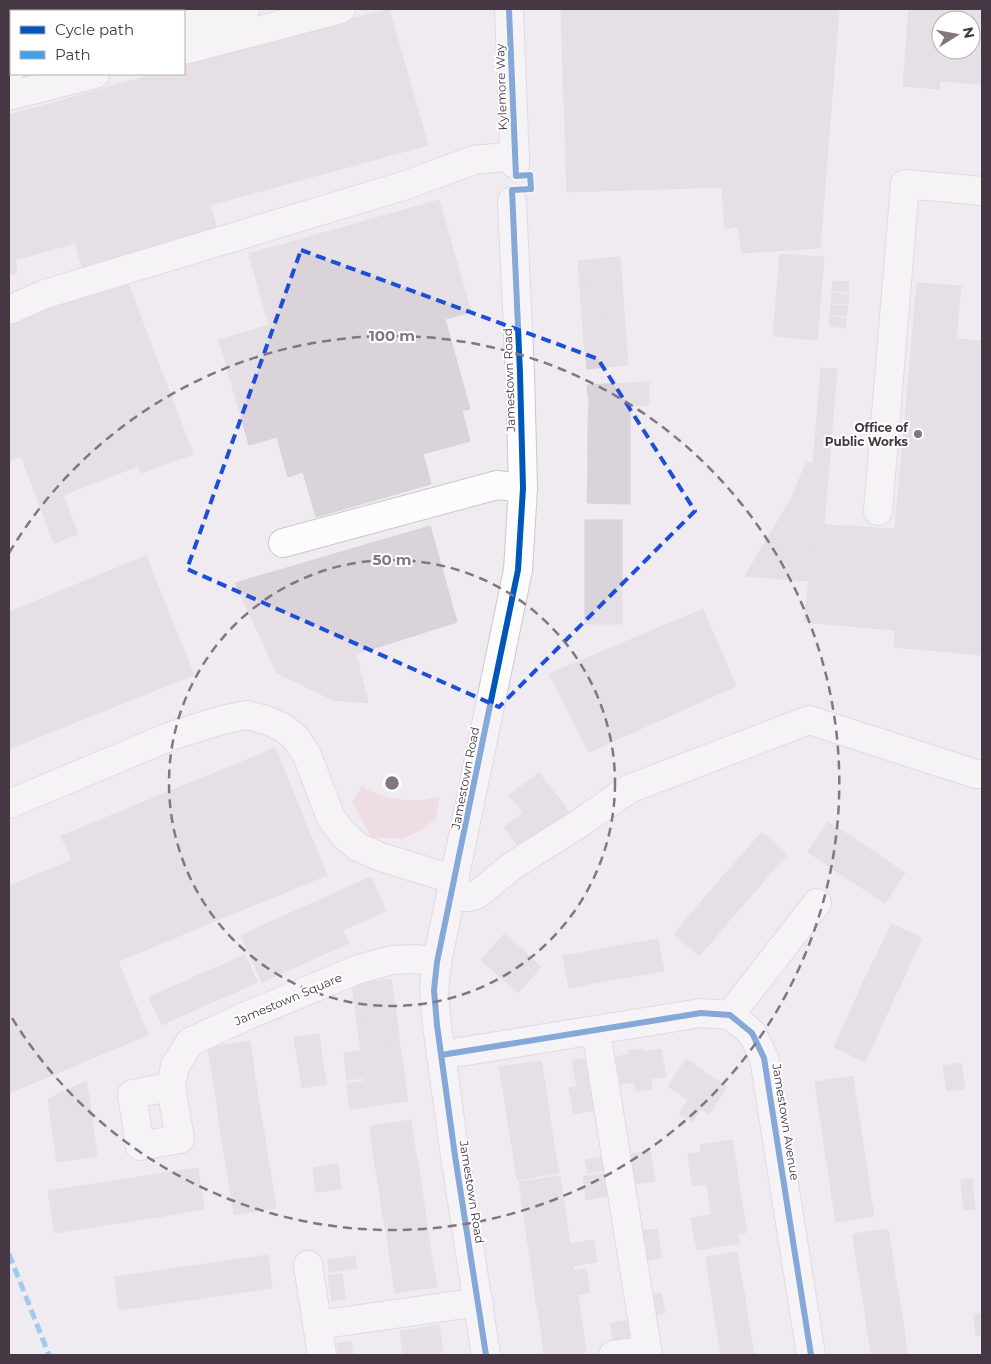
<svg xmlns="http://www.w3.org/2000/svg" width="991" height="1364" viewBox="0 0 991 1364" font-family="Montserrat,sans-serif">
	<rect width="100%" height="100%" fill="#f0ebf0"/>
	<path fill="#eacdd0" d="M362,786C377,797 401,801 420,800C426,800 433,797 440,796L436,818L420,831L402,839L371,837L352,802Z"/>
	<g fill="#dad3d9" stroke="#d8d1d8" fill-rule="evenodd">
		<polygon points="9,9 138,9 139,11 11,11 11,53 9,53"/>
		<polygon points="389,9 428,145 210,205 217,230 83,270 75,243 15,260 17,273 9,275 9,115 156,74 184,74 184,66"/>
		<polygon points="561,9 839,9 820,248 742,253 738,226 725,229 722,187 567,192"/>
		<path d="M909,9H982V84L940,81L939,89L903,86ZM941,20H971V50H941Z"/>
		<polygon points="439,200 471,312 445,319 470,409 462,411 470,441 423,454 431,484 316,517 303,472 288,477 277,437 249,445 219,340 269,325 249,254"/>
		<polygon points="780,254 824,257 817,340 773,336"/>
		<polygon points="620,257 622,284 580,288 578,261"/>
		<polygon points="125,276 193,454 141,473 138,466 63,495 78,534 54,543 21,456 9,461 9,320"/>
		<polygon points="833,281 849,282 849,292 832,291"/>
		<polygon points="917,283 961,286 956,339 982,341 982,655 894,647 895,630 804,622 809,581 814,524 895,529"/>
		<polygon points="622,284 624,312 582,315 580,288"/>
		<polygon points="832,293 849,295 848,304 831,303"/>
		<polygon points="831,305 848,306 846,316 830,315"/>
		<polygon points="624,312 626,338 584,342 582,315"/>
		<polygon points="829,317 846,318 845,328 829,326"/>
		<polygon points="626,338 628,365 587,369 584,342"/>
		<polygon points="821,368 837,369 824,525 814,524 809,581 745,576 791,499 806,463 813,463"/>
		<polygon points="649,382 649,405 630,406 630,428 588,428 589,403 587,385"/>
		<rect x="588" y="428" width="42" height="25"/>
		<rect x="588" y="453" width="42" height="25"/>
		<polygon points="588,478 630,478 630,504 587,503"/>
		<rect x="585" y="520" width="37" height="26"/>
		<polygon points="430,526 457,622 356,654 368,703 333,700 277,673 235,583"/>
		<rect x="585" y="546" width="37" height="26"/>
		<polygon points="146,556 194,675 9,749 9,612"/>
		<rect x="585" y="572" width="37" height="26"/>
		<rect x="585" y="598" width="37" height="26"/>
		<polygon points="703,609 736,686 589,752 549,674"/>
		<polygon points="275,748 327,875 118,961 148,1035 9,1093 9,886 72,860 61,836"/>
		<polygon points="539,773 570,813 521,849 504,827 523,813 509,795"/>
		<polygon points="828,822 847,834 827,865 808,852"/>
		<polygon points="762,832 787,855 772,871 747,849"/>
		<polygon points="847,834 867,847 846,878 827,865"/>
		<polygon points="867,847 886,860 865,890 846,878"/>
		<polygon points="747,849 772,871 758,888 732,866"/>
		<polygon points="886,860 905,873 885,903 865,890"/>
		<polygon points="732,866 758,888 743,905 717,883"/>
		<polygon points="371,877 386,911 343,930 349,943 262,982 241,935"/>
		<polygon points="717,883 743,905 728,922 703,900"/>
		<polygon points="703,900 728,922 714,939 688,917"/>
		<polygon points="688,917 714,939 699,956 674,934"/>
		<polygon points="891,924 922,938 912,958 882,944"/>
		<polygon points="504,934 523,950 500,977 481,960"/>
		<polygon points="658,939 664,971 640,975 635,943"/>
		<polygon points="635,943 640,975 617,979 611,947"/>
		<polygon points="882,944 912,958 904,978 872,964"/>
		<polygon points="611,947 617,979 593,983 587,952"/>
		<polygon points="523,950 541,967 518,993 500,977"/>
		<polygon points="587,952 593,983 569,988 563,956"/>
		<polygon points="245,955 257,982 232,994 220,966"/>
		<polygon points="872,964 904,978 894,998 863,983"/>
		<polygon points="220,966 232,994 208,1004 196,976"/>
		<polygon points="196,976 208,1004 185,1014 173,987"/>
		<polygon points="391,979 394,1000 355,1005 352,984"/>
		<polygon points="863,983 894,998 885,1018 854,1003"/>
		<polygon points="173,987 185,1014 162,1025 149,997"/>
		<polygon points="394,1000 397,1018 357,1024 355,1005"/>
		<polygon points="854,1003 885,1018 876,1038 845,1023"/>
		<polygon points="397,1018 400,1046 361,1051 357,1024"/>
		<polygon points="845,1023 876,1038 865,1062 834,1047"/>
		<polygon points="319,1034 322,1059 298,1063 294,1038"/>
		<polygon points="250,1041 253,1060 211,1067 208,1048"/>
		<polygon points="400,1046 404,1074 364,1080 365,1078 347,1080 344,1053"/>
		<polygon points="644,1049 644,1052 661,1049 666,1077 650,1079 652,1089 636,1091 634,1082 621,1084 616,1057 630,1054 629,1051"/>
		<polygon points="590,1058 594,1084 577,1087 572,1061"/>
		<polygon points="322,1059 327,1084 302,1088 298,1063"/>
		<polygon points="686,1059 706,1073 688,1100 668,1086"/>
		<polygon points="253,1060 255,1079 214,1085 211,1067"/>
		<polygon points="541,1061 546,1089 504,1095 499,1067"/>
		<polygon points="961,1063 965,1089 947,1091 943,1066"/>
		<polygon points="706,1073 727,1087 709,1114 701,1109 692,1122 679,1114"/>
		<polygon points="404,1074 408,1101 350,1109 347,1084 365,1081 364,1080"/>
		<polygon points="853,1076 856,1100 818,1105 815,1082"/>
		<polygon points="255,1079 258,1097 217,1104 214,1085"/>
		<polygon points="86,1081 92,1115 51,1121 48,1099"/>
		<polygon points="594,1084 599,1109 574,1114 569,1088"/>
		<polygon points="546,1089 550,1117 508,1124 504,1095"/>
		<polygon points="258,1097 261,1115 219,1122 217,1104"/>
		<polygon points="856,1100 860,1123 822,1128 818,1105"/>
		<polygon points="92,1115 94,1135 54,1141 51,1121"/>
		<polygon points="261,1115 264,1133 222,1140 219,1122"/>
		<polygon points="550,1117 554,1145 513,1152 508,1124"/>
		<polygon points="411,1120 415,1148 373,1154 370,1126"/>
		<polygon points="860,1123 863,1146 825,1152 822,1128"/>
		<polygon points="264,1133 267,1152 225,1158 222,1140"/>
		<polygon points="94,1135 97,1156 57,1162 54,1141"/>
		<polygon points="732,1140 736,1163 690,1170 688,1154 701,1152 700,1145"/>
		<polygon points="554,1145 559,1173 517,1180 513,1152"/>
		<polygon points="863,1146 867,1169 829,1175 825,1152"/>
		<polygon points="415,1148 420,1175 378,1182 373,1154"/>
		<polygon points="650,1151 655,1181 634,1184 628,1155"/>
		<polygon points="267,1152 270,1170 228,1176 225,1158"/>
		<polygon points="603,1157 606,1170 588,1173 585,1160"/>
		<polygon points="736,1163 739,1186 708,1192 707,1184 693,1186 690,1170"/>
		<polygon points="338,1164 341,1189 316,1192 313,1168"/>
		<polygon points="198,1168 204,1209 182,1213 176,1171"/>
		<polygon points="867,1169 870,1193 832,1198 829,1175"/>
		<polygon points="270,1170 273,1188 231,1195 228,1176"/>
		<polygon points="176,1171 182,1213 164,1216 157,1174"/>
		<polygon points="608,1173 612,1195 586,1200 583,1177"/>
		<polygon points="157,1174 164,1216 145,1219 139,1177"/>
		<polygon points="420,1175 424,1203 382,1210 378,1182"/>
		<polygon points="560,1176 566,1217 525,1224 519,1182"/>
		<polygon points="139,1177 145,1219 127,1222 120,1180"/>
		<polygon points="972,1179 975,1209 964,1210 961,1180"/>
		<polygon points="120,1180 127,1222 109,1224 103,1183"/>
		<polygon points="103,1183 109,1224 92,1227 86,1185"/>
		<polygon points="86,1185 92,1227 73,1230 67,1188"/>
		<polygon points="739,1186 743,1209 711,1215 708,1192"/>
		<polygon points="67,1188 73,1230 55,1233 48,1191"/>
		<polygon points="273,1188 276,1208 234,1215 231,1195"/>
		<polygon points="870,1193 874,1216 836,1222 832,1198"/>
		<polygon points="424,1203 428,1231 387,1237 382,1210"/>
		<polygon points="743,1209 747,1232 738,1234 739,1243 697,1250 691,1218"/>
		<polygon points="566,1217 570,1244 529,1250 525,1224"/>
		<polygon points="657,1229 662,1258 645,1261 640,1231"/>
		<polygon points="888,1229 892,1252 856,1258 853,1234"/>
		<polygon points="428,1231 432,1259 391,1265 387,1237"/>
		<polygon points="594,1240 597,1262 573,1266 574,1271 533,1277 529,1250"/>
		<polygon points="737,1252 741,1275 709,1280 706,1257"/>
		<polygon points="892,1252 895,1276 860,1281 856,1258"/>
		<polygon points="268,1255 272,1288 119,1310 115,1277"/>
		<polygon points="355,1256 357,1268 329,1272 328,1260"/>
		<polygon points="432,1259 437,1287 395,1293 391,1265"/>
		<polygon points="586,1269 590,1293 536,1302 533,1277"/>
		<polygon points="342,1274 345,1299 332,1301 328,1276"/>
		<polygon points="741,1275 745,1298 713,1303 709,1280"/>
		<polygon points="895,1276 899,1299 864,1304 860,1281"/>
		<polygon points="661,1293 665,1313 653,1315 649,1295"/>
		<polygon points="578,1295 582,1323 541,1329 536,1302"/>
		<polygon points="745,1298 748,1320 716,1325 713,1303"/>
		<polygon points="899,1299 903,1322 867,1328 864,1304"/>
		<polygon points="982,1313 982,1335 976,1335 974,1314"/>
		<polygon points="629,1320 633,1346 615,1349 610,1323"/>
		<polygon points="748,1320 752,1343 720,1348 716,1325"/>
		<polygon points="903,1322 906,1346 871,1351 867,1328"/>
		<polygon points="582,1323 586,1352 567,1355 544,1355 541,1329"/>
		<polygon points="439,1325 443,1352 424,1355 403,1355 400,1331"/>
		<polygon points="351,1341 353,1355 338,1355 337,1343"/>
		<polygon points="752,1343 754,1355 721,1355 720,1348"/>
		<polygon points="906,1346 908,1355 872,1355 871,1351"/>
	</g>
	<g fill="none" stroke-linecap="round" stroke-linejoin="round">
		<g stroke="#cdc7cc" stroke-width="30">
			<g id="minor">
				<polyline points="509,9 515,164"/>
				<polyline points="184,24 245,9"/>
				<polyline points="184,50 341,9"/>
				<polyline points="9,70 11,69"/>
				<polyline points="9,96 95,74"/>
				<polyline points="9,310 45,294 403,186 474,160 515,156"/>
				<polyline points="878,511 905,184 982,191"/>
				<polyline points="283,543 497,485 523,488"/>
				<polyline points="9,804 171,736 222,720 247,715 266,720 282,727 295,737 307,755 331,818 344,835 358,847 381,857 455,880"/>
				<polyline points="451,897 469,897 478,894 512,866 577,825 629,789 809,720 976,774 982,774"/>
				<polyline points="730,1015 817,903"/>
				<polyline points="596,1031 648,1355"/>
				<polyline points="441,1055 701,1013 730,1015 752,1033 764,1058 811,1355"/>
				<polyline points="171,1087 175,1066 190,1042 246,1016 359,969 392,960 416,959 437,962"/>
				<polygon points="171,1087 180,1139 140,1146 132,1094"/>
				<polyline points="308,1265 322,1355"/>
				<polyline points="318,1325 479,1302"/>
				<polyline points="486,1355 455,1156 437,1025 434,990 437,962 518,570 523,488 520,373 512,201"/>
				<polyline points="613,1355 647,1350"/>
			</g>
		</g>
		<use href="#minor" stroke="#fdfcfd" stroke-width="28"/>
		<polyline stroke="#3fa3ec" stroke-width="5" stroke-dasharray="10 5" stroke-linecap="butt" points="9,1254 49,1355"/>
		<g stroke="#fff" stroke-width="9">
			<g id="cycleway">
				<polyline points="441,1055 701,1013 730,1015 752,1033 764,1058 811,1355"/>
				<polyline points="486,1355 455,1156 437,1025 434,990 437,962 518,570 523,488 520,373 512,190 531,189 530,175 516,176 509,9"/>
			</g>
		</g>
		<use href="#cycleway" stroke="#0057b8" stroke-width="6"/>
	</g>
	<path d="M0 0H991V1364H0ZM301,250L598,359L695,511L499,707L187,569Z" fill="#f0ebf0" fill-opacity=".55" fill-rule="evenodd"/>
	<path fill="none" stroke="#1d4ed8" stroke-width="4" stroke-dasharray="10 6" stroke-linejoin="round" d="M301,250L598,359L695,511L499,707L187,569Z"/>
	<g fill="none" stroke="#827680" stroke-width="2.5" stroke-dasharray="9 6">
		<circle cx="392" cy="783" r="223"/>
		<path d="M9 553A447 447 0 1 1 9 1013"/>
	</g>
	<circle fill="#827680" stroke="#fff" stroke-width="2" cx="918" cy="434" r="5"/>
	<g text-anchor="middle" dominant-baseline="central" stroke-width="4" stroke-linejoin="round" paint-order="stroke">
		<g font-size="12" fill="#463744" stroke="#fff">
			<text transform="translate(501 87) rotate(-92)">Kylemore Way</text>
			<text transform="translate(509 380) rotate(-92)">Jamestown Road</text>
			<text transform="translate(465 778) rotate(-79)">Jamestown Road</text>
			<text transform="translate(288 999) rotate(-23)">Jamestown Square</text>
			<text transform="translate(786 1122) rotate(81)">Jamestown Avenue</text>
			<text transform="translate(472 1192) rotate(81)">Jamestown Road</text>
		</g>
		<g font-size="12" font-weight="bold" fill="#463744" stroke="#fff" text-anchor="end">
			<text x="908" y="427">Office of<tspan x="908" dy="14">Public Works</tspan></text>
		</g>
	</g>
	<circle cx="392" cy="783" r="8" fill="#827680" stroke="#fff" stroke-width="2.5"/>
	<g font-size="15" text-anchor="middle" font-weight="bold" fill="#827680" stroke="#fff" stroke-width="4" stroke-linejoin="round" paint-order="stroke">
		<text x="392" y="341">100 m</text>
		<text x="392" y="565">50 m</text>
	</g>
	<rect width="991" height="1364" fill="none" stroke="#463744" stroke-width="20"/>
	<rect x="10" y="10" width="175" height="65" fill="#ffffff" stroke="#b5afb4"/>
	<rect x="20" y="26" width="25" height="8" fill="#0057b8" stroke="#b5afb4"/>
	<text x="55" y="35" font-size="15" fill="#463744">Cycle path</text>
	<rect x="20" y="51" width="25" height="8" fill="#3fa3ec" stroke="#b5afb4"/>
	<text x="55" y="60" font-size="15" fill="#463744">Path</text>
	<g transform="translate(956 35) rotate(79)"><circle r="24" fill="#ffffff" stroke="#b5afb4"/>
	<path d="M0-4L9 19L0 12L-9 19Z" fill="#827680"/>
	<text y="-8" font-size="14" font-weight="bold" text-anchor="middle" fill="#463744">N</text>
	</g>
</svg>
